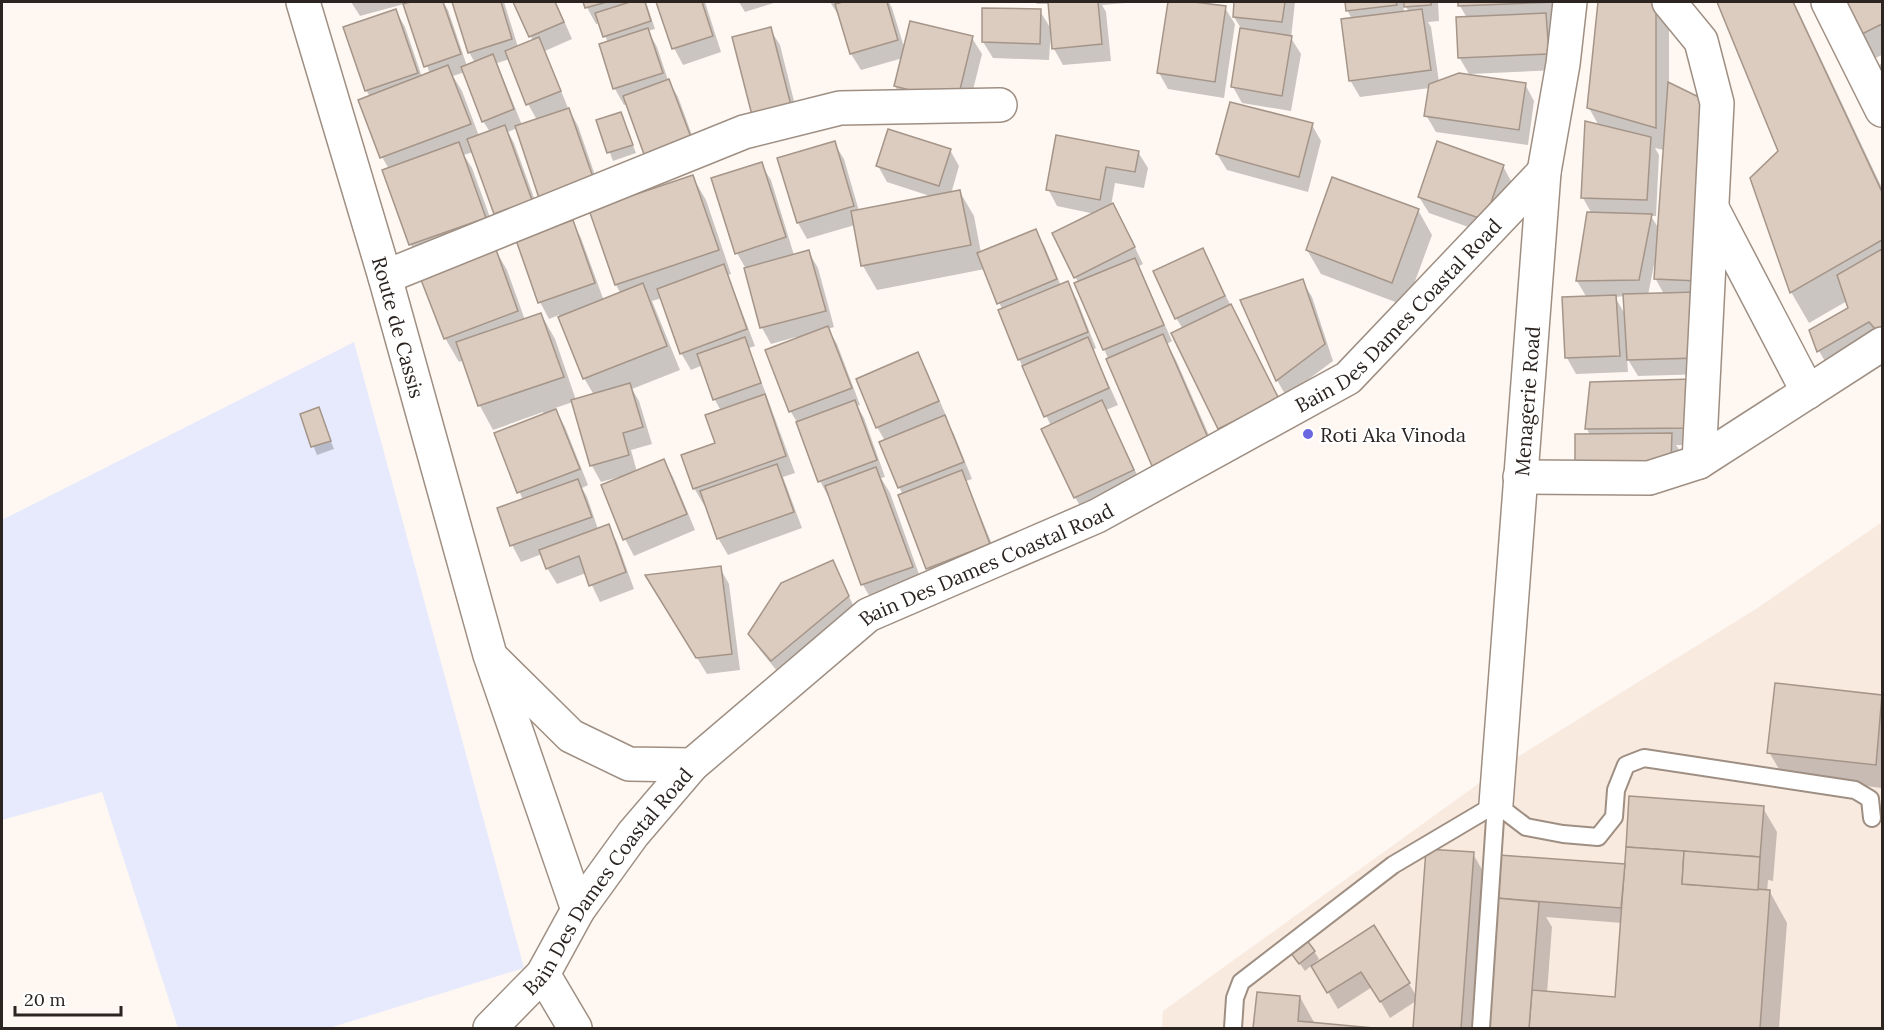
<svg xmlns="http://www.w3.org/2000/svg" width="1884" height="1030" viewBox="0 0 1884 1030" font-family="Lora,serif">
	<rect width="100%" height="100%" fill="#fef7f2"/>
	<polygon fill="#f9eae0" points="1882,522 1882,1028 1162,1028 1163,1011 1503,766 1759,607"/>
	<polygon fill="#e7eafd" points="354,342 524,968 329,1028 178,1028 102,792 2,820 2,520"/>
	<g fill="#0003" fill-rule="evenodd">
		<polygon points="351,2 403,2 404,4 360,16"/>
		<path d="M415,2H443L448,10L467,66L475,63L469,52L453,2H504L518,47L533,41L515,2H556L572,39L545,51L568,108L578,126L597,181L517,128L508,132L514,143L541,217L505,230L495,214L473,152L464,155L472,168L499,242L492,244L507,270L525,320L541,314L555,339L576,400L594,395L584,378L559,315L549,319L540,302L572,221L581,238L604,301L621,294L616,285L591,211L692,176L706,200L731,274L728,275L755,346L749,348L795,473L783,477L802,528L728,555L718,538L706,504L704,505L694,488L717,444L721,411L715,400L703,365L691,370L681,353L662,298L652,301L680,370L632,389L639,401L652,444L631,450L637,472L664,461L673,477L695,530L634,556L625,539L619,477L601,482L592,466L573,402L555,408L565,427L588,485L582,488L587,497L598,529L608,526L617,542L634,589L600,602L586,573L557,584L547,568L542,554L521,562L512,545L499,509L523,500L495,434L544,415L543,412L493,430L480,406L464,360L459,362L445,338L426,271L411,245L384,171L389,169L382,157L370,97L366,90L396,11L405,27L422,77L430,74L405,5ZM510,59L528,104L537,120L522,125L497,63ZM465,72L483,121L490,132L479,136L462,91L453,76Z"/>
		<polygon points="584,2 646,2 655,29 648,31 657,47 668,80 678,97 700,157 628,104 624,105 615,89 601,45 608,43 600,23 596,24"/>
		<polygon points="658,2 705,2 721,52 683,65 674,48"/>
		<polygon points="739,2 777,2 745,12"/>
		<polygon points="830,2 889,2 892,8 905,50 972,38 982,54 966,118 905,102 895,86 903,58 861,70 851,54 840,16 839,16"/>
		<polygon points="1035,2 1138,2 1102,5 1106,12 1111,61 1063,65 1054,49 1049,4 1037,4"/>
		<polygon points="1170,2 1184,2 1225,8 1235,24 1224,98 1168,89 1159,73"/>
		<polygon points="1236,2 1295,2 1291,38 1301,54 1291,111 1242,103 1233,87 1242,30 1234,17"/>
		<polygon points="1347,2 1403,2 1404,12 1409,12 1403,2 1438,2 1439,21 1428,22 1431,27 1439,82 1525,84 1534,101 1528,145 1436,132 1426,115 1430,88 1360,97 1350,80 1352,19 1347,10"/>
		<polygon points="1460,2 1568,2 1557,70 1469,74 1459,57 1467,18 1460,6"/>
		<path d="M1600,2H1656L1669,24V84L1707,374L1638,376L1627,358L1628,372L1576,374L1567,358L1587,298L1577,281L1588,214H1592L1583,198L1599,126L1589,108ZM1655,148L1664,150L1659,229L1651,216H1656L1659,155ZM1654,265L1656,266L1655,278L1664,294L1648,295ZM1625,296L1626,316L1615,297Z"/>
		<polygon points="1719,2 1794,2 1882,188 1882,346 1833,375 1819,351 1850,309 1847,301 1809,323 1791,292 1752,178 1780,151"/>
		<polygon points="1840,2 1882,2 1882,55 1873,59"/>
		<polygon points="1040,11 1051,29 1049,60 993,58 983,42"/>
		<polygon points="770,29 780,45 801,129 765,138"/>
		<polygon points="1882,63 1882,90 1872,70"/>
		<polygon points="621,114 636,153 613,161 598,121"/>
		<polygon points="1312,125 1321,141 1308,192 1227,170 1217,154"/>
		<polygon points="834,143 844,159 859,211 933,197 887,182 878,166 950,150 959,166 951,194 960,192 974,216 981,253 1035,231 1045,247 1061,286 1067,283 1077,300 1096,348 1093,350 1118,405 1106,410 1143,487 1084,513 1075,497 1051,426 1019,359 1002,309 985,269 877,290 863,266 855,225 807,239 798,223"/>
		<polygon points="1138,152 1148,168 1144,188 1115,183 1111,206 1113,205 1122,221 1143,264 1139,266 1172,341 1167,344 1176,360 1222,465 1168,489 1154,465 1076,284 1079,283 1075,277 1095,214 1057,206 1048,189"/>
		<polygon points="761,164 771,180 794,255 808,251 818,268 834,327 828,329 837,344 860,405 857,406 864,418 885,477 881,478 890,493 925,591 877,609 863,585 831,497 829,498 820,481 801,429 791,412 767,351 797,340 796,337 771,344 762,328 746,269 737,253"/>
		<polygon points="1503,166 1512,183 1494,236 1429,213 1419,197"/>
		<polygon points="1418,210 1432,235 1406,306 1321,274 1307,250"/>
		<polygon points="1202,249 1291,424 1233,453 1219,429 1173,334 1183,329 1176,318"/>
		<polygon points="1302,281 1312,297 1333,361 1286,396 1277,380"/>
		<polygon points="918,354 927,371 947,418 945,418 954,434 972,479 966,481 999,561 937,585 928,568 900,496 903,495 899,487 885,441 877,427"/>
		<polygon points="1692,381 1702,445 1676,445 1680,451 1679,478 1590,435 1587,429 1592,383"/>
		<polygon points="318,409 334,449 317,455 301,415"/>
		<polygon points="832,561 857,613 781,676 760,650 750,634"/>
		<polygon points="720,568 729,584 740,670 707,674 656,592"/>
		<polygon points="1776,684 1882,697 1882,788 1783,776 1769,752"/>
		<path d="M1763,808L1777,832L1773,881L1768,880L1767,892H1770L1787,923L1779,1028H1488L1500,856L1626,866ZM1546,917L1622,923L1616,998L1547,993L1552,927Z"/>
		<polygon points="1473,854 1491,885 1480,1028 1414,1028 1416,1001 1390,1018 1372,987 1338,1009 1312,965 1305,971 1292,953 1314,951 1319,959 1312,965 1313,967 1374,927 1417,997"/>
		<polygon points="1258,993 1300,997 1315,1024 1369,1028 1255,1028"/>
	</g>
	<g fill="#dccbbf" stroke="#a59589" stroke-width="1.5">
		<polygon points="410,2 443,2 461,54 424,67 403,4"/>
		<polygon points="452,2 501,2 512,39 468,53"/>
		<polygon points="513,2 555,2 564,22 529,37"/>
		<polygon points="583,2 607,2 585,8"/>
		<polygon points="630,2 645,2 651,21 603,37 595,13"/>
		<polygon points="656,2 702,2 713,36 672,49"/>
		<polygon points="843,2 887,2 898,40 850,54 835,4"/>
		<polygon points="1048,2 1098,2 1102,44 1052,49"/>
		<polygon points="1168,2 1194,2 1226,6 1215,82 1157,73"/>
		<polygon points="1234,2 1285,2 1282,22 1233,17"/>
		<polygon points="1345,2 1396,2 1397,5 1346,11"/>
		<polygon points="1404,2 1431,2 1431,5 1404,7"/>
		<polygon points="1458,2 1556,2 1458,6"/>
		<polygon points="1598,2 1656,2 1656,128 1587,108"/>
		<polygon points="1717,2 1793,2 1882,192 1882,240 1790,293 1750,178 1778,151"/>
		<polygon points="1839,2 1882,2 1882,24 1858,36"/>
		<polygon points="982,8 1041,9 1040,44 982,42"/>
		<polygon points="396,9 418,73 365,91 343,27"/>
		<polygon points="1422,9 1431,70 1349,81 1341,19"/>
		<polygon points="1546,13 1549,54 1458,58 1456,17"/>
		<polygon points="910,21 973,36 957,102 894,86"/>
		<polygon points="771,27 793,113 754,123 732,37"/>
		<polygon points="648,28 663,73 613,89 599,44"/>
		<polygon points="1240,28 1292,36 1282,96 1231,87"/>
		<polygon points="539,37 561,91 526,105 505,51"/>
		<polygon points="493,54 514,109 482,122 461,67"/>
		<polygon points="448,65 471,124 380,158 358,100"/>
		<polygon points="1459,73 1526,83 1519,130 1424,116 1429,84"/>
		<polygon points="669,79 692,140 645,157 623,96"/>
		<polygon points="1668,82 1709,102 1698,281 1654,279"/>
		<polygon points="1230,102 1313,123 1299,177 1216,154"/>
		<polygon points="569,108 595,183 540,201 515,126"/>
		<polygon points="621,112 633,145 607,153 596,120"/>
		<polygon points="1585,121 1651,137 1647,200 1581,198"/>
		<polygon points="505,125 532,200 494,214 467,139"/>
		<polygon points="888,129 951,149 939,186 876,166"/>
		<polygon points="1056,135 1139,151 1135,172 1106,167 1100,200 1046,190"/>
		<polygon points="835,141 854,206 797,223 777,158"/>
		<polygon points="1437,141 1504,165 1485,220 1418,197"/>
		<polygon points="459,142 486,218 409,245 382,170"/>
		<polygon points="762,162 786,237 735,254 711,178"/>
		<polygon points="693,175 719,250 615,285 589,210"/>
		<polygon points="1332,177 1419,209 1392,283 1306,250"/>
		<polygon points="960,190 971,245 861,266 851,211"/>
		<polygon points="1113,203 1135,247 1074,278 1052,233"/>
		<polygon points="1587,212 1652,214 1639,280 1576,281"/>
		<polygon points="573,220 595,283 538,303 516,240"/>
		<polygon points="1036,229 1057,279 997,304 977,253"/>
		<polygon points="494,244 518,311 444,339 418,272"/>
		<polygon points="1203,248 1225,296 1175,319 1153,271"/>
		<polygon points="1882,249 1882,337 1869,322 1817,352 1809,330 1848,308 1837,275"/>
		<polygon points="809,250 826,311 760,328 744,268"/>
		<polygon points="1135,258 1164,325 1103,350 1074,283"/>
		<polygon points="724,264 747,329 680,354 657,289"/>
		<polygon points="1303,279 1325,344 1276,381 1240,300"/>
		<polygon points="1068,281 1088,332 1018,360 998,310"/>
		<polygon points="643,283 667,346 583,379 558,317"/>
		<polygon points="1697,292 1698,358 1627,360 1623,294"/>
		<polygon points="1616,295 1620,356 1565,358 1562,297"/>
		<polygon points="1231,304 1279,399 1218,429 1171,333"/>
		<polygon points="541,313 564,377 478,406 456,342"/>
		<polygon points="828,326 852,388 789,412 765,350"/>
		<polygon points="1163,334 1209,440 1152,466 1106,359"/>
		<polygon points="745,337 761,383 713,400 697,354"/>
		<polygon points="1088,337 1109,388 1044,417 1022,366"/>
		<polygon points="918,352 939,401 876,428 856,379"/>
		<polygon points="1692,379 1693,428 1585,429 1590,382"/>
		<polygon points="630,383 643,427 623,433 629,455 590,466 571,400"/>
		<polygon points="765,394 786,456 693,489 681,455 715,443 705,415"/>
		<polygon points="855,400 877,460 818,482 796,422"/>
		<polygon points="1102,400 1134,470 1074,498 1041,429"/>
		<polygon points="319,407 331,441 311,447 300,414"/>
		<polygon points="556,409 580,469 517,493 494,433"/>
		<polygon points="945,415 964,462 898,488 879,442"/>
		<polygon points="1672,433 1671,462 1575,471 1575,434"/>
		<polygon points="664,459 687,514 623,540 601,485"/>
		<polygon points="777,464 794,512 717,539 700,491"/>
		<polygon points="876,467 913,567 861,585 825,486"/>
		<polygon points="962,470 990,544 926,569 898,495"/>
		<polygon points="578,479 592,517 510,546 497,508"/>
		<polygon points="609,524 626,572 589,586 579,556 546,569 539,550"/>
		<polygon points="833,560 849,596 771,661 748,634 781,583"/>
		<polygon points="721,566 732,654 696,658 645,575"/>
		<polygon points="1775,683 1882,695 1876,765 1767,753"/>
		<polygon points="1629,796 1764,806 1760,857 1626,847"/>
		<polygon points="1626,847 1684,851 1682,884 1770,890 1760,1028 1529,1028 1532,990 1615,997"/>
		<polygon points="1426,849 1474,852 1461,1028 1413,1028"/>
		<polygon points="1684,851 1760,857 1758,890 1682,884"/>
		<polygon points="1499,855 1625,864 1621,908 1496,898"/>
		<polygon points="1496,898 1539,902 1529,1028 1487,1028"/>
		<polygon points="1374,925 1410,983 1380,1002 1361,972 1327,993 1311,966"/>
		<polygon points="1306,939 1315,951 1299,964 1290,952"/>
		<polygon points="1257,992 1300,996 1298,1021 1374,1028 1253,1028"/>
	</g>
	<g fill="none" stroke-linecap="round" stroke-linejoin="round">
		<g stroke="#9f8f83" stroke-width="20">
			<g id="lane">
				<polyline points="1496,804 1526,827 1563,834 1598,837 1614,817 1616,790 1626,765 1644,758 1855,790 1870,799 1872,818"/>
				<polyline points="1233,1028 1235,998 1241,982 1393,865 1496,804"/>
				<polyline points="1481,1028 1496,804"/>
			</g>
		</g>
		<g stroke="#9f8f83" stroke-width="36">
			<g id="street">
				<path id="s1" d="M303,2L385,277L490,655L578,910"/>
				<polyline points="1669,2 1701,41 1717,103 1699,462"/>
				<polyline points="1828,2 1882,110"/>
				<polyline points="1713,210 1808,392"/>
				<polyline points="385,277 744,132 840,108 1000,105"/>
				<polyline points="1520,477 1649,478 1699,462 1882,344"/>
				<polyline points="495,661 571,736 629,764 692,765"/>
				<path id="s2" d="M1496,804L1544,172L1563,64L1570,2"/>
				<polyline points="543,974 575,1028"/>
				<path id="s3" d="M490,1028L543,974L578,910L633,834L692,765L868,615L1097,516L1348,378L1544,172"/>
			</g>
		</g>
		<use href="#lane" stroke="#fff" stroke-width="16"/>
		<use href="#street" stroke="#fff" stroke-width="33"/>
	</g>
	<circle fill="#6a67e0" stroke="#fff" stroke-width="2" cx="1308" cy="434" r="6"/>
	<g text-anchor="middle" dominant-baseline="central" stroke-width="4.5" stroke-linejoin="round" paint-order="stroke">
		<g font-size="20" fill="#2b2420" stroke="#fff">
			<text stroke="none"><textPath href="#s3" startOffset="1179">Bain Des Dames Coastal Road</textPath></text>
			<text stroke="none"><textPath href="#s1" startOffset="339">Route de Cassis</textPath></text>
			<text stroke="none"><textPath href="#s2" startOffset="404">Menagerie Road</textPath></text>
			<text stroke="none"><textPath href="#s3" startOffset="693">Bain Des Dames Coastal Road</textPath></text>
			<text stroke="none"><textPath href="#s3" startOffset="189">Bain Des Dames Coastal Road</textPath></text>
		</g>
		<g font-size="20" fill="#2b2420" stroke="#fff" text-anchor="start">
			<text x="1320" y="434">Roti Aka Vinoda</text>
		</g>
	</g>
	<rect width="1884" height="1030" fill="none" stroke="#2b2420" stroke-width="6"/>
	<path d="M15 1006v9h106v-9" fill="none" stroke="#2b2420" stroke-width="3"/>
	<text x="24" y="1006" font-size="18" fill="#2b2420" stroke="#ffffff" stroke-width="4.5" paint-order="stroke">20 m</text>
</svg>
